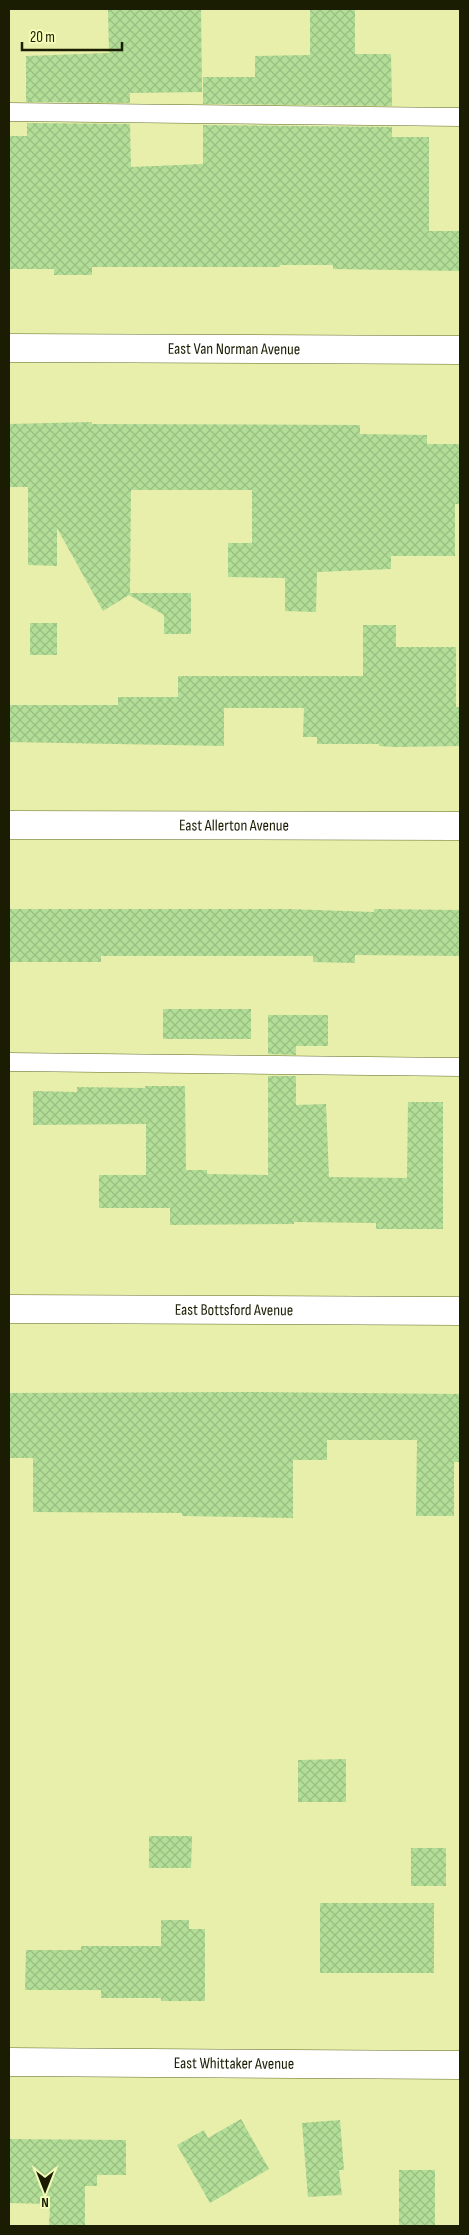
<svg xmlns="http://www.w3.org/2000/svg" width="469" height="2235" viewBox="0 0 469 2235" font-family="'Sofia Sans Condensed',sans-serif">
	<defs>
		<pattern id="building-cross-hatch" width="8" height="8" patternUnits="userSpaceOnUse" patternTransform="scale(1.25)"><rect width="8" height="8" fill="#b3de98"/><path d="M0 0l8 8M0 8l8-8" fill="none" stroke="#99be81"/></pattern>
	</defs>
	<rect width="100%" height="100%" fill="#e7efaa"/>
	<g fill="url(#building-cross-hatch)">
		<polygon points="108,9 201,9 202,92 130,93 130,103 26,102 26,56 109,53"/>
		<polygon points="310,9 355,9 355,54 391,54 392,106 203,104 203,77 255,77 255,56 310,55"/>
		<polygon points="27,123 130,124 131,167 203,164 203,125 392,127 392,137 429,137 429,231 460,231 460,271 333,269 333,265 280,265 280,267 92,267 92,275 54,275 54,269 9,269 9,136 27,136"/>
		<polygon points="92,422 92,424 360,425 360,434 427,435 427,444 460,444 460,504 455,504 455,556 391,556 391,569 317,572 316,612 285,611 285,578 228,577 228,543 252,543 252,490 131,490 130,593 191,593 191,634 164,634 164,615 129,595 103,611 57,528 57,566 28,565 28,487 9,487 9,424"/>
		<rect x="30" y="623" width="27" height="32"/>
		<polygon points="363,625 396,625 396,647 456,647 456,707 460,707 460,746 396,747 379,746 379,744 317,744 317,737 303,737 304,708 224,708 224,746 9,742 9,705 118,705 118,697 178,697 178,676 363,676"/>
		<polygon points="9,909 288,909 374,912 374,909 460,910 460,956 355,955 355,963 313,962 313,956 101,956 101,962 9,962"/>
		<rect x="163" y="1009" width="88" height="30"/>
		<polygon points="268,1015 328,1015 328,1046 296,1046 296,1055 268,1054"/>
		<polygon points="268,1076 296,1076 296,1105 326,1104 329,1177 407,1178 408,1102 443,1102 443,1229 376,1229 376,1223 294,1222 294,1224 170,1225 170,1208 99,1208 99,1175 146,1175 146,1124 33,1125 33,1091 77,1092 77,1087 145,1088 145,1086 185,1086 186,1170 207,1170 207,1174 268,1175"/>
		<polygon points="252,1392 460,1394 460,1462 454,1462 454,1516 416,1516 417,1440 327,1440 327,1460 293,1460 293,1518 182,1516 182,1513 33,1512 33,1458 9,1458 9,1393"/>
		<polygon points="346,1759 346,1802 298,1802 298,1760"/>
		<polygon points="149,1836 192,1836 191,1868 149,1868"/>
		<rect x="411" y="1848" width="35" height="38"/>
		<rect x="320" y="1903" width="114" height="70"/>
		<polygon points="161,1920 189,1920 189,1929 205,1929 205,2001 161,2001 161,1998 101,1998 101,1990 25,1990 26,1950 81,1950 81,1946 161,1946"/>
		<polygon points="241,2119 269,2169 210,2203 177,2145 204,2130 208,2138"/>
		<polygon points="340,2120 344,2170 339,2170 342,2195 308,2197 302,2123"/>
		<polygon points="9,2139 126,2140 126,2175 97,2175 97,2186 85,2186 85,2226 49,2226 50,2204 9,2203"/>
		<rect x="399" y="2170" width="36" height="55"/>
	</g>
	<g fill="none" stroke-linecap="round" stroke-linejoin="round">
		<g stroke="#646a28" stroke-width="19">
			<g id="service">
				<polyline points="9,112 460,117"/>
				<polyline points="9,1062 460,1067"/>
			</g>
		</g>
		<g stroke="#646a28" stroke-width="29">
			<g id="minor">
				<path id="s1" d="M9,348L460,350"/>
				<path id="s2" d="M9,825L460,826"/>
				<path id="s3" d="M9,1309L460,1311"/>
				<path id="s4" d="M9,2062L460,2065"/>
			</g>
		</g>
		<use href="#service" stroke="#fff" stroke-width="18"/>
		<use href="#minor" stroke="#fff" stroke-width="28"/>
	</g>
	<g text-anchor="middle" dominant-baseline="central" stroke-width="4.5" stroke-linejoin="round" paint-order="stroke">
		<g font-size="16" fill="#1b1d03" stroke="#f4fcb7">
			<text stroke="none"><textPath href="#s1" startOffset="225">East Van Norman Avenue</textPath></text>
			<text stroke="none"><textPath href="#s2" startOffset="225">East Allerton Avenue</textPath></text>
			<text stroke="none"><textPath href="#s3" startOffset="225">East Bottsford Avenue</textPath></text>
			<text stroke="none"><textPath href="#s4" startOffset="225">East Whittaker Avenue</textPath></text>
		</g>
	</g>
	<rect width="469" height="2235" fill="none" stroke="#1b1d03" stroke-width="20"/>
	<g transform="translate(45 2190) rotate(180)" stroke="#f4fcb7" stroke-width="4" paint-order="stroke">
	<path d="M0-4L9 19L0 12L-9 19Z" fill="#1b1d03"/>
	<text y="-8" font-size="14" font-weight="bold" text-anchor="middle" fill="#1b1d03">N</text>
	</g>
	<path d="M22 42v8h100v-8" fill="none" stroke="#1b1d03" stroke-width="2.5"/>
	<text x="30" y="42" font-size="15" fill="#1b1d03" stroke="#f4fcb7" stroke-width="4" paint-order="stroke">20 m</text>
</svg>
